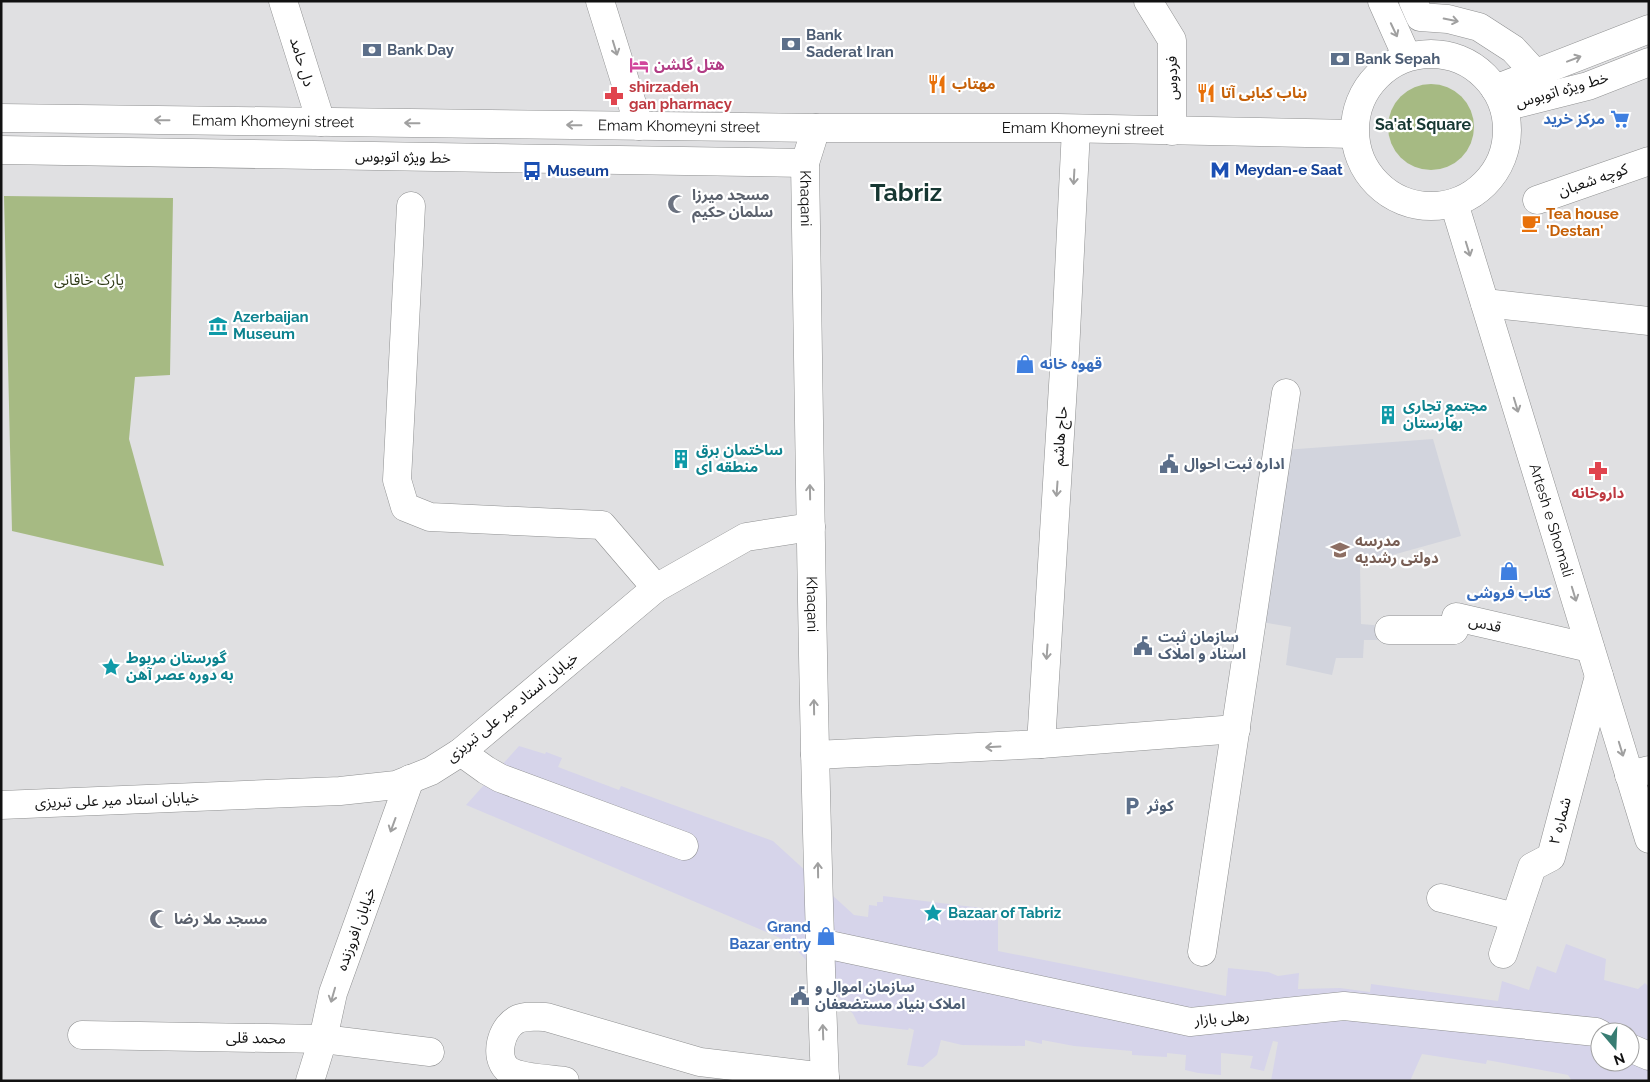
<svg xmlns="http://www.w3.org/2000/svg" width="1650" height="1082" viewBox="0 0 1650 1082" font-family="Raleway,'Noto Sans Arabic',sans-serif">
	<rect width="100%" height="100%" fill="#e0e0e2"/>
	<path fill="#d6d4ea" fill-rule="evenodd" d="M519,746L545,754L546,752L562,758L558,767L619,790L621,786L773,841L854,915L868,917L869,905L877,906V902H883V896L998,910V951L1226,996L1228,968L1268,972L1278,976L1299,973L1298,989L1340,988L1370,992L1371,984L1498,1001L1502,981L1529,990L1537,966L1556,973L1566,944L1606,959L1604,980L1638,989L1645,983L1649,987V1081H1572L1568,1075L1487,1060L1486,1064L1422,1054L1410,1081H1271L1278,1042L1273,1041L1264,1071L1250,1068L1253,1056L1221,1053V1075L1198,1073L1185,1070L1186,1055L1167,1053V1057L1132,1055V1051L1074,1046L1042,1040V1044L1025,1040V1046L962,1045L941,1040L937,1055L923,1067L907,1065L914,1030L909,1028L908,1030L858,1024L853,1014L790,942L466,805ZM1600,1032H1630V1062H1600Z"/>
	<polygon fill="#d2d4dd" points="1433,439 1461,536 1360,564 1361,624 1385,626 1384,640 1364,640 1363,658 1336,658 1332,675 1286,665 1291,627 1261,622 1284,450"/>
	<g fill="#a6ba83">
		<circle cx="1431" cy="127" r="43"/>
		<polygon points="4,196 173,198 170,375 135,377 129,439 164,566 12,531"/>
	</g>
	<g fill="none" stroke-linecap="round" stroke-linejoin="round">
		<g stroke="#8f9091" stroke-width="29">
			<g id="minor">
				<polyline points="283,1 321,122"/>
				<polyline points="600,1 639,126"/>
				<polyline points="1148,1 1172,40 1172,131"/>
				<polyline points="1504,107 1588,86 1649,62"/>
				<polyline points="1,150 805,163"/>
				<polyline points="1537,200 1649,161"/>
				<polyline points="411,206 397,480 405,507 430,517 602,525 656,588"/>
				<polyline points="1485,303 1649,321"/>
				<polyline points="1389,630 1454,630 1456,617 1590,648"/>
				<polyline points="1041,744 1065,353 1076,129"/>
				<polyline points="461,752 486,770 500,778 684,846"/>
				<polyline points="815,755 1041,744 1236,729"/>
				<polyline points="1629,775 1649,770"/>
				<polyline points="1,805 340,791 396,785 431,771 461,752 656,588 746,537 811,527"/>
				<polyline points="1441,898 1515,917"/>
				<polyline points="820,943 1190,1022 1344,1006 1596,1032 1600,1034"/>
				<polyline points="1202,952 1286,393"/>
				<polyline points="1503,954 1532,867 1551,857 1599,676"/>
				<polyline points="82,1035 323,1039 430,1052"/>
				<polyline points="1630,1048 1649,1056"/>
				<polyline points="310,1081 323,1039 333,993 410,779"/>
				<path d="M565,1081C551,1079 517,1078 507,1069C494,1056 501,1029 516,1020C525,1015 536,1017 546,1017L700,1062L825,1077"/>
			</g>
		</g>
		<g stroke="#8f9091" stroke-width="29">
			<g id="major">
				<polyline points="1382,1 1407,57"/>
				<polyline points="1413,1 1420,17 1448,19 1479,27 1513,49 1536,74"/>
				<circle cx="1431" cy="130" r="76"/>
				<polyline points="1495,89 1649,29"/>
				<path id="s1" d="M1,118L816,128H1058L1354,134"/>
				<path id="s2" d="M816,128L805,163C810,469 813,775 825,1081"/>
				<path id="s3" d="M1454,203L1649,839"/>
			</g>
		</g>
		<use href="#minor" stroke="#fff" stroke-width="28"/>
		<use href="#major" stroke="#fff" stroke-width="28"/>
	</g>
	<defs><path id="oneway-shaft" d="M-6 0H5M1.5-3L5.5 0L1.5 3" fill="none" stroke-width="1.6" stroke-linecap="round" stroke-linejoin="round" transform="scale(1.25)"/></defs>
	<g stroke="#a0a0a0">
		<use href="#oneway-shaft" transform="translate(1451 20) rotate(11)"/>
		<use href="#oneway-shaft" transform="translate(1394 30) rotate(65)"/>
		<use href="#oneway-shaft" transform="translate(615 48) rotate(73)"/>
		<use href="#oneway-shaft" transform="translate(1574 59) rotate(-21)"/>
		<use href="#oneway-shaft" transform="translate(162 120) rotate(-179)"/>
		<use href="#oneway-shaft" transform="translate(412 123) rotate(-179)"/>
		<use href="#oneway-shaft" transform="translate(574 125) rotate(-179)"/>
		<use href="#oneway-shaft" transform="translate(1074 177) rotate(93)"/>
		<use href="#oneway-shaft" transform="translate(1468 249) rotate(73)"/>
		<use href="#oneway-shaft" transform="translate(1516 405) rotate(73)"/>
		<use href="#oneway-shaft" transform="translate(1057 489) rotate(94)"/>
		<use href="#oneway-shaft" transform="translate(810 492) rotate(-91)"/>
		<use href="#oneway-shaft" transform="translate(1574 594) rotate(73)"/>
		<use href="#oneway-shaft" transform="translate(1047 652) rotate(94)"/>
		<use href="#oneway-shaft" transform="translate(814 707) rotate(-91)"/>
		<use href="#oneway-shaft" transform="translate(993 747) rotate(177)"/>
		<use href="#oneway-shaft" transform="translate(1621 749) rotate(73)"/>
		<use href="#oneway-shaft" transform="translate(393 825) rotate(110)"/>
		<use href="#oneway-shaft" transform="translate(818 870) rotate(-91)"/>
		<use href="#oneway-shaft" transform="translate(333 995) rotate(106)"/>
		<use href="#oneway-shaft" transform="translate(823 1032) rotate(-92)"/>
	</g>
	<defs>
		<g id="bank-bare" transform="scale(1.5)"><path d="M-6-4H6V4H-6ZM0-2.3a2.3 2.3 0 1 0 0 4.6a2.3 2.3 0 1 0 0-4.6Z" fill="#5c6f8a" stroke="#fff" stroke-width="2.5" paint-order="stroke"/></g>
		<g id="hotel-bare" transform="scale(1.5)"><path d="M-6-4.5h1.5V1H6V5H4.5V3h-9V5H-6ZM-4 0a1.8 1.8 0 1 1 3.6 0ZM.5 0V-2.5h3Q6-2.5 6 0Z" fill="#d1479c" stroke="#fff" stroke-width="2.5" paint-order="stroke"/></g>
		<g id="restaurant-bare" transform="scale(1.5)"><path d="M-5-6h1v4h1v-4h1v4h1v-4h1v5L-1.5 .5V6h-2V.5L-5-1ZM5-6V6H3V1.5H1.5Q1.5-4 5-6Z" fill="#e8710a" stroke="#fff" stroke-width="2.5" paint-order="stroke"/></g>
		<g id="pharmacy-bare" transform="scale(1.5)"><path d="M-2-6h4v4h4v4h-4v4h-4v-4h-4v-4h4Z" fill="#e0444e" stroke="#fff" stroke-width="2.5" paint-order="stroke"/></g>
		<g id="supermarket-bare" transform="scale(1.5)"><path d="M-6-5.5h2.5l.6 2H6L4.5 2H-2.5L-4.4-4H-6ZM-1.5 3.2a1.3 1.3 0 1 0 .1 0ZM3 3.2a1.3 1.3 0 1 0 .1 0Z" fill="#3f7fe0" stroke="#fff" stroke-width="2.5" paint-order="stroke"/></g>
		<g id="metro-bare" transform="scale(1.5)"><path d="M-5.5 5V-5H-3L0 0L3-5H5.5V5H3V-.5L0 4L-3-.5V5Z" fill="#1a4fb4" stroke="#fff" stroke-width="2.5" paint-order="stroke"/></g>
		<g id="bus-bare" transform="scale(1.5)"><path d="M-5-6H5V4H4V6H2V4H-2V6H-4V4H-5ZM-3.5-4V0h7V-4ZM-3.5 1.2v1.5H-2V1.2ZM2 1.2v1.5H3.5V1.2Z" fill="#1a4fb4" stroke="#fff" stroke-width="2.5" paint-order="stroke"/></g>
		<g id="mosque-bare" transform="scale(1.5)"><path d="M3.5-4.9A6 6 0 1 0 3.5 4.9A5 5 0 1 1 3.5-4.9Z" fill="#6b7280" stroke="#fff" stroke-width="2.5" paint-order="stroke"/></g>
		<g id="cafe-bare" transform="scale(1.5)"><path d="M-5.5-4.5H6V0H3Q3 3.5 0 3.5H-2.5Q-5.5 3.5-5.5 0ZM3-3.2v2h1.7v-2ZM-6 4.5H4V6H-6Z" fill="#e8710a" stroke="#fff" stroke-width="2.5" paint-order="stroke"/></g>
		<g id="museum-bare" transform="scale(1.5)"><path d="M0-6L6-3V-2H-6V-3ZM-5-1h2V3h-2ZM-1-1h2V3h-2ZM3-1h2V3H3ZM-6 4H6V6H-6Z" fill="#0f9aa8" stroke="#fff" stroke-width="2.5" paint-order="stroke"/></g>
		<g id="shop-bare" transform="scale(1.5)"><path d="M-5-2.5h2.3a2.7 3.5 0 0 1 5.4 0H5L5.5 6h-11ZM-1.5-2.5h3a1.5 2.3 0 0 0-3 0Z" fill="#3f7fe0" stroke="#fff" stroke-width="2.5" paint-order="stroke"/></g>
		<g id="building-bare" transform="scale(1.5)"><path d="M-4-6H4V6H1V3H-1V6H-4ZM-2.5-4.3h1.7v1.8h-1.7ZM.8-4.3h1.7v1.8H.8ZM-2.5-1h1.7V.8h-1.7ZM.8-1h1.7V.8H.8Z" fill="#0f9aa8" stroke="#fff" stroke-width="2.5" paint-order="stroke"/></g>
		<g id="civic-bare" transform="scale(1.5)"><path d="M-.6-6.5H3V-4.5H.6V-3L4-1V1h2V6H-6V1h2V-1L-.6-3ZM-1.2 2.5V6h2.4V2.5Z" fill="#5c6f8a" stroke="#fff" stroke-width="2.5" paint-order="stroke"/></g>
		<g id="school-bare" transform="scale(1.5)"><path d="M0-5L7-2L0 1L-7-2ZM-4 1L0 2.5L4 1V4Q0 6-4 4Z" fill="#8d6e63" stroke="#fff" stroke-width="2.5" paint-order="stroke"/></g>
		<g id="sight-bare" transform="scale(1.5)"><path d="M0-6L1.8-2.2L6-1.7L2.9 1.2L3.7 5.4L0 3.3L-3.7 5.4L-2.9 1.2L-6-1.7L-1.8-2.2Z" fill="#0f9aa8" stroke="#fff" stroke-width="2.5" paint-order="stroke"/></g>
		<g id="parking-bare" transform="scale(1.5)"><path d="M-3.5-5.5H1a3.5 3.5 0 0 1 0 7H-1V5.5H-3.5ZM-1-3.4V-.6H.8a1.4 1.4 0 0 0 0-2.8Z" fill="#5c6f8a" stroke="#fff" stroke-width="2.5" paint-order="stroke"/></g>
	</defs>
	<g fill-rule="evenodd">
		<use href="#bank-bare" x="791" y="44"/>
		<use href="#bank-bare" x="372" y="50"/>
		<use href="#bank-bare" x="1340" y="59"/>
		<use href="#hotel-bare" x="639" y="65"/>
		<use href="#restaurant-bare" x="937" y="84"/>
		<use href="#restaurant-bare" x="1206" y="93"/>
		<use href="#pharmacy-bare" x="614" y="96"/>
		<use href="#supermarket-bare" x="1620" y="119"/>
		<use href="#metro-bare" x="1220" y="170"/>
		<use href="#bus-bare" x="532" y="171"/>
		<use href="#mosque-bare" x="677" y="204"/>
		<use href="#cafe-bare" x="1531" y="223"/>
		<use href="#museum-bare" x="218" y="326"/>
		<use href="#shop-bare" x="1025" y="364"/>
		<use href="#building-bare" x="1388" y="415"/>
		<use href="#building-bare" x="681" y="459"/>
		<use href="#civic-bare" x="1169" y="464"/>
		<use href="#pharmacy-bare" x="1598" y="471"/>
		<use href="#school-bare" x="1340" y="550"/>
		<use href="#shop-bare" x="1509" y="571"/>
		<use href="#civic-bare" x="1143" y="646"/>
		<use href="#sight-bare" x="111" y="667"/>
		<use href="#parking-bare" x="1132" y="806"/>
		<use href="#sight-bare" x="933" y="913"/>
		<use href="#mosque-bare" x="159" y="919"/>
		<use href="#shop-bare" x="826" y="936"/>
		<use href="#civic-bare" x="800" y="996"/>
	</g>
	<g text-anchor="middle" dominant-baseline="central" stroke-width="4.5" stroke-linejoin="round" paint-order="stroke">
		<g font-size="15" font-weight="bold" fill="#4e5e75" stroke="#fff" text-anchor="start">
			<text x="806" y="35">Bank<tspan x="806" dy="17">Saderat Iran</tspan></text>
			<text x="387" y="50">Bank Day</text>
			<text x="1355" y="59">Bank Sepah</text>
			<text x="1184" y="464">اداره ثبت احوال</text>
			<text x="1158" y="637">سازمان ثبت<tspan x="1158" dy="17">اسناد و املاک</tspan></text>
			<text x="1147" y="806">کوثر</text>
			<text x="815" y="987">سازمان اموال و<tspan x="815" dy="17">املاک بنیاد مستضعفان</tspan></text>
		</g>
		<g font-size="15" fill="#111" stroke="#fff">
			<text transform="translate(302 62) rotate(73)">دل حامد</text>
			<text transform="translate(1172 78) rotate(-91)">فردوس</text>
			<text transform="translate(1562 90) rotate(-16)">خط ویژه اتوبوس</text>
			<text stroke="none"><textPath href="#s1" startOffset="272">Emam Khomeyni street</textPath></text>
			<text stroke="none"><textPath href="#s1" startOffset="678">Emam Khomeyni street</textPath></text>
			<text stroke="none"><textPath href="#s1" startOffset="1082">Emam Khomeyni street</textPath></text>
			<text transform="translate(403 157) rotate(1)">خط ویژه اتوبوس</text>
			<text transform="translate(1593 180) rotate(-19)">کوچه شعبان</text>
			<text stroke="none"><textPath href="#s2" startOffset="72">Khaqani</textPath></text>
			<text transform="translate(1060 436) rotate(-86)">حاج هاشم</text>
			<text stroke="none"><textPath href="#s3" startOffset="332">Artesh e Shomali</textPath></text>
			<text stroke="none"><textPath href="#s2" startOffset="478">Khaqani</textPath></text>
			<text transform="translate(1485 624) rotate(13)">قدس</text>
			<text transform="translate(512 707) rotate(-39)">خیابان استاد میر علی تبریزی</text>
			<text transform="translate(117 800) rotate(-2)">خیابان استاد میر علی تبریزی</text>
			<text transform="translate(1560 821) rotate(-75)">شماره ۲</text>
			<text transform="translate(356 929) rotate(-70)">خیابان افروزنده</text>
			<text transform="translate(1222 1018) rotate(-5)">رهلی بازار</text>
			<text transform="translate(256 1038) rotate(1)">محمد قلی</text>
		</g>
		<g font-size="15" font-weight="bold" fill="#b23c85" stroke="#fff" text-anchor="start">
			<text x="654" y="65">هتل گلشن</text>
		</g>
		<g font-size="15" font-weight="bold" fill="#c56008" stroke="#fff" text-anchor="start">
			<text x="952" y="84">مهتاب</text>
			<text x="1221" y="93">بناب کبابی آتا</text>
			<text x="1546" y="214">Tea house<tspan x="1546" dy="17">'Destan'</tspan></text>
		</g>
		<g font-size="15" font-weight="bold" fill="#be3a42" stroke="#fff" text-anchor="start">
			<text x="629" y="87">shirzadeh<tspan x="629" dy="17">gan pharmacy</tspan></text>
			<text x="1598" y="493" text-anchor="middle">داروخانه</text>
		</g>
		<g font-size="15" font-weight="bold" fill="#366cbe" stroke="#fff" text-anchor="end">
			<text x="1605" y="119">مرکز خرید</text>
			<text x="1040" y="364" text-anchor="start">قهوه خانه</text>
			<text x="1509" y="593" text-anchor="middle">کتاب فروشی</text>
			<text x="811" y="927">Grand<tspan x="811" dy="17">Bazar entry</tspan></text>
		</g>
		<g font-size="15" font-weight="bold" fill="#164399" stroke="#fff" text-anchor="start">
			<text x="1235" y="170">Meydan-e Saat</text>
			<text x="547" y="171">Museum</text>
		</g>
		<g font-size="15" font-weight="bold" fill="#5b616d" stroke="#fff" text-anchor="start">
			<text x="692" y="195">مسجد میرزا<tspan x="692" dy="17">سلمان حکیم</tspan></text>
			<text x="174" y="919">مسجد ملا رضا</text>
		</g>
		<g font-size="15" fill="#2c3815" stroke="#fff">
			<text x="89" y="280">پارک خاقانی</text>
		</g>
		<g font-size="15" font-weight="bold" fill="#0d838f" stroke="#fff" text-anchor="start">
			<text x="233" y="317">Azerbaijan<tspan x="233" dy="17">Museum</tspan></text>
			<text x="1403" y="406">مجتمع تجاری<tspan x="1403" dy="17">بهارستان</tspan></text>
			<text x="696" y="450">ساختمان برق<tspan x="696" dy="17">منطقه ای</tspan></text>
			<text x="126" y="658">گورستان مربوط<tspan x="126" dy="17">به دوره عصر آهن</tspan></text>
			<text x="948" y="913">Bazaar of Tabriz</text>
		</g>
		<g font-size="15" font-weight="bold" fill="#785e54" stroke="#fff" text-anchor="start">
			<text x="1355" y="541">مدرسه<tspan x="1355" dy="17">دولتی رشدیه</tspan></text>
		</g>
		<g font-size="16" font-weight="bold" fill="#163732" stroke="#fff">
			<text x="1423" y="124">Sa'at Square</text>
		</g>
		<g font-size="25" font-weight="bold" fill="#163732" stroke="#fff">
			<text x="906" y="192">Tabriz</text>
		</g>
	</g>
	<rect width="1650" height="1082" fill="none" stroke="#111111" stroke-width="5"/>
	<g transform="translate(1615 1047) rotate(161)"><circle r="24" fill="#ffffff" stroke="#a0a0a0"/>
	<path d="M0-4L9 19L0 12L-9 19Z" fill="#387d73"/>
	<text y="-8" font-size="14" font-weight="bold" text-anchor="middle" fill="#111111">N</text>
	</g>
</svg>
